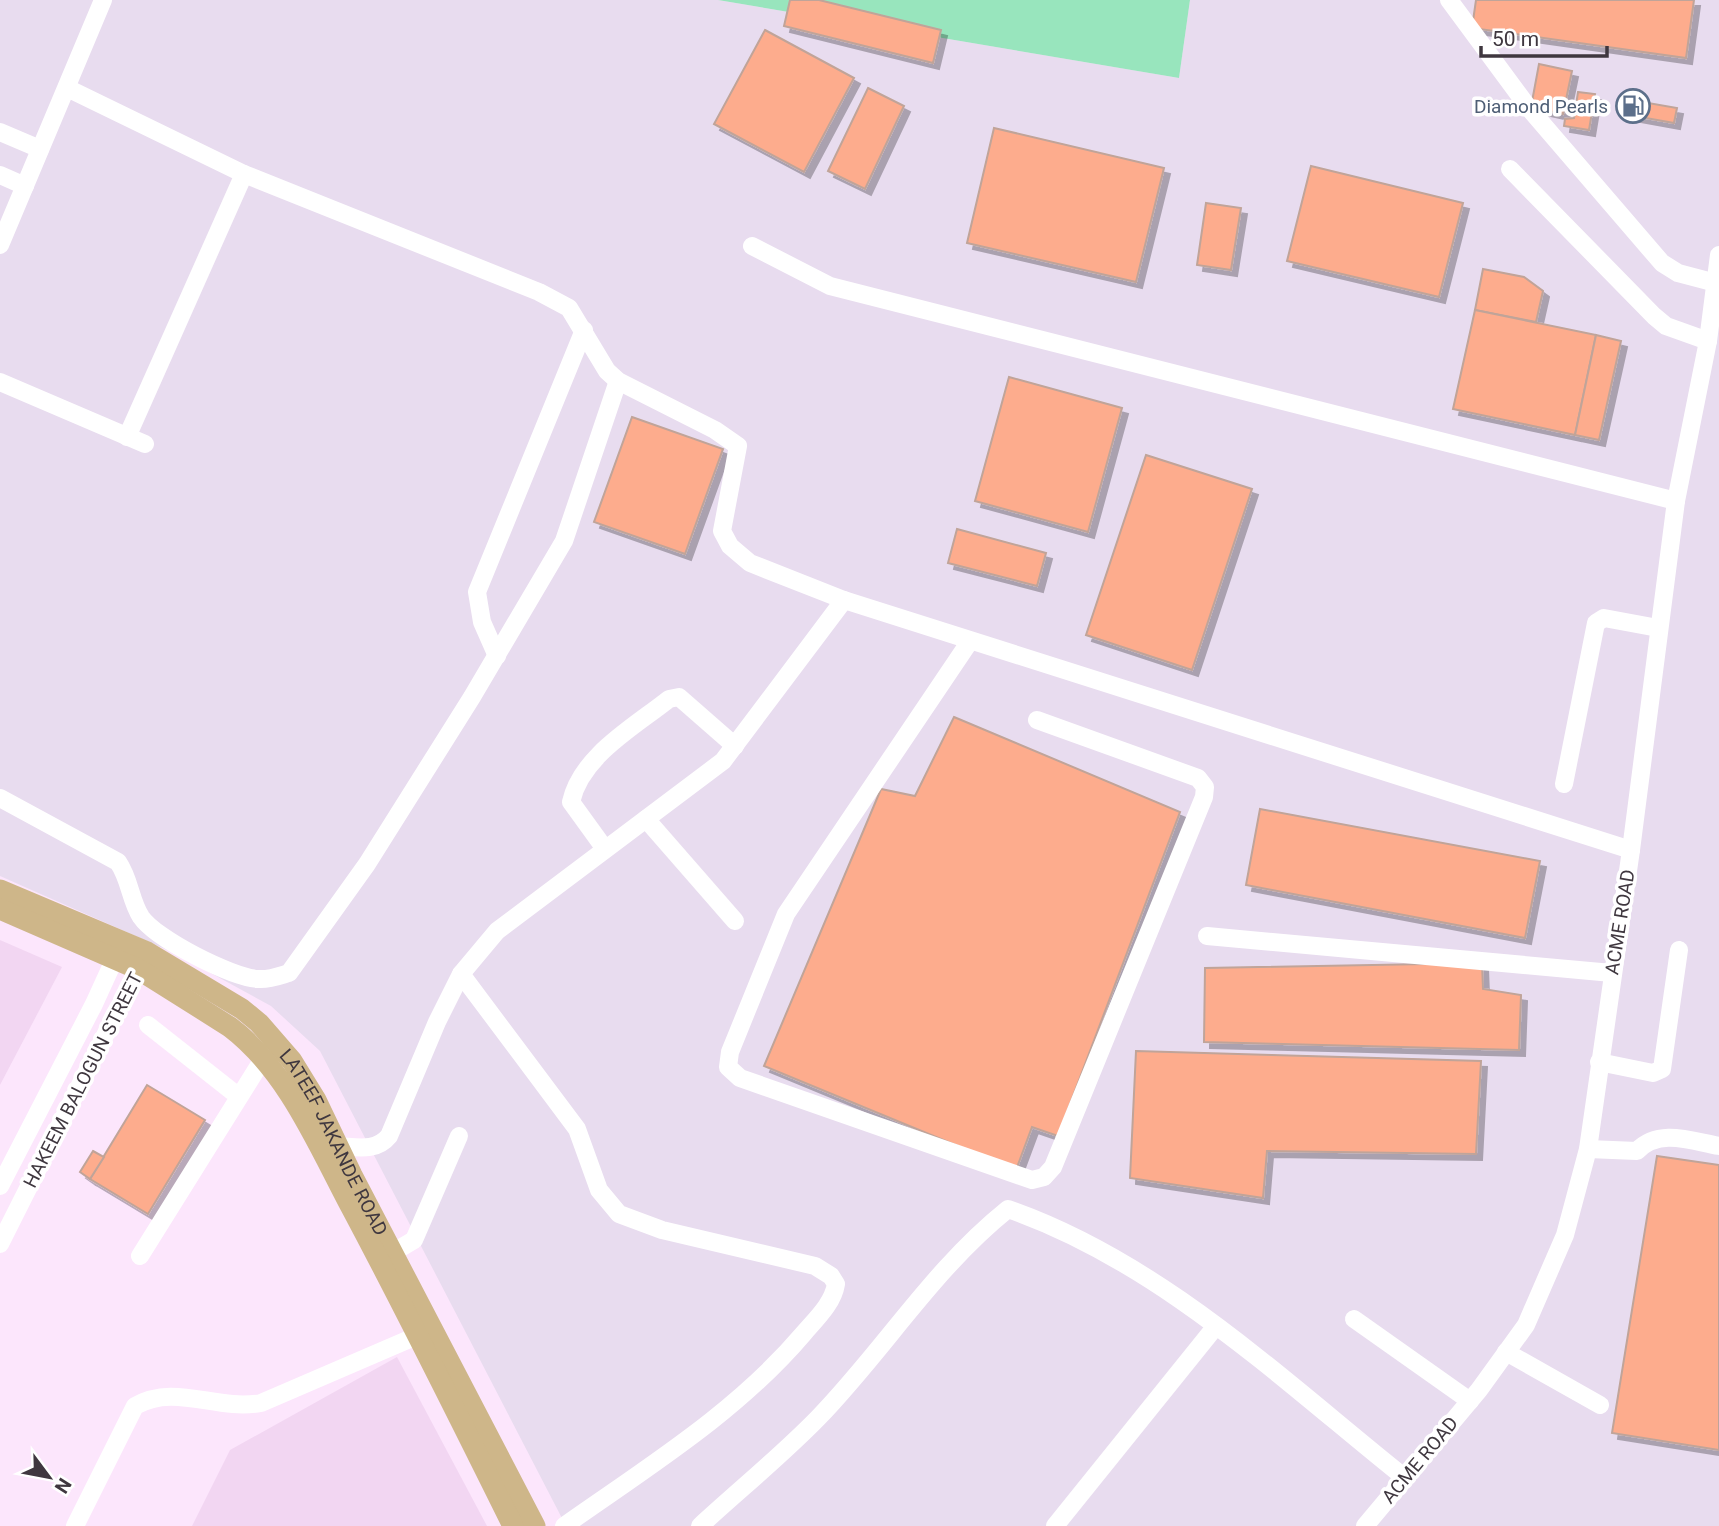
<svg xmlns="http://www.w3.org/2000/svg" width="1719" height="1526" viewBox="0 0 1719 1526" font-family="Roboto,sans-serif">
	<defs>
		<filter id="shadow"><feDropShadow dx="6" dy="6" stdDeviation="0" flood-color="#0004"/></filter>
	</defs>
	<rect width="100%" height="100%" fill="#fce6fc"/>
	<polygon fill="#e8dcef" points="0,0 718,0 1179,78 1190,0 1719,0 1719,1526 566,1526 320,1051 271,1006 174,953 0,876"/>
	<g fill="#f2d6f2">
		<polygon points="0,940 62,967 0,1085"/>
		<polygon points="397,1357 487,1526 192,1526 230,1450"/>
	</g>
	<polygon fill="#98e5bd" points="718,0 1190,0 1179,78"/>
	<g fill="#fdac8d" stroke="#c0a499" stroke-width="2" filter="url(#shadow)">
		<polygon points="790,0 819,0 941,30 933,63 784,26"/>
		<polygon points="1476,0 1694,0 1686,58 1472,28"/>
		<polygon points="765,30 854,78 804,172 714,124"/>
		<polygon points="1539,64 1572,71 1563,114 1531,107"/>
		<polygon points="868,88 904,106 865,189 828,171"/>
		<polygon points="1578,92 1595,94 1589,130 1564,126 1565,119 1574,118"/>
		<polygon points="1631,100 1677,108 1674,123 1629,115"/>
		<polygon points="994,128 1164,168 1136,282 967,243"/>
		<polygon points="1311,166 1463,203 1439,297 1287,261"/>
		<polygon points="1206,203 1241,208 1231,270 1197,265"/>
		<polygon points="1483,269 1524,277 1543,291 1536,322 1475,310"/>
		<polygon points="1475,310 1596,335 1575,435 1453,409"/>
		<polygon points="1596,335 1621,341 1599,440 1575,435"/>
		<polygon points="1009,377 1122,408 1088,532 975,501"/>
		<polygon points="632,417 723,449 685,554 594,522"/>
		<polygon points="1146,455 1252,489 1192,670 1086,635"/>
		<polygon points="957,529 1046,553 1037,586 948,563"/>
		<polygon points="954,717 1180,812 1058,1136 1032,1127 1016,1170 764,1066 881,789 915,796"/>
		<polygon points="1260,809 1540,861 1525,938 1246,885"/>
		<polygon points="1482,963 1483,989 1521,995 1519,1050 1204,1042 1205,968"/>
		<polygon points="1136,1051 1481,1061 1476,1154 1267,1151 1263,1198 1130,1178"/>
		<polygon points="147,1085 205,1120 148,1214 90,1179"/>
		<polygon points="93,1151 104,1157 90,1179 80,1172"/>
		<polygon points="1657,1156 1719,1165 1719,1450 1612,1433"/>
	</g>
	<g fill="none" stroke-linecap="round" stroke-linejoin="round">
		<g stroke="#fff" stroke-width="18">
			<polyline points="1449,0 1528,107 1662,263 1678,273 1716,283"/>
			<polyline points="67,88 244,174 539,292 569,308 607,371 618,381 715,430 738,446 722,531 730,546 750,563 844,600 1631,850"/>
			<polyline points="0,132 40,149"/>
			<polyline points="1510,169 1654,316 1666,326 1708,341"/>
			<polyline points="0,175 25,186"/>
			<polyline points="0,245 103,0"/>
			<polyline points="752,246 830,286 1676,501"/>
			<polyline points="0,382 145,444"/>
			<polyline points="127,437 244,174"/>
			<polyline points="970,641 786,914 730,1052 728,1067 740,1078 1032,1180 1044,1177 1053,1167 1204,797 1205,787 1198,778 1037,720"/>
			<polyline points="497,656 482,622 477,592 584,330"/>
			<polyline points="1564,784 1596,623 1604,618 1658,628"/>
			<path d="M0,798L118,862C130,879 130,900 141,917C156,939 231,977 258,979C269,980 279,976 289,973L367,864L472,697L564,541L618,381"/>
			<polyline points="646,819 735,921"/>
			<path d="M605,849L571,802C581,756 634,727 669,699L679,697L735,746"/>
			<polyline points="1207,936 1612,973"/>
			<path d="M461,974L577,1129L599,1190L619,1214L662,1230L815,1266L831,1276L836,1284C833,1303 817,1318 804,1333C737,1412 649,1466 564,1526"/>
			<polyline points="148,1025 238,1096"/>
			<polyline points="1599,1062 1653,1073 1662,1069 1679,950"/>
			<path d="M338,1146C357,1147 376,1152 389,1136L437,1022L461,974L497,931L723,761L844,600"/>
			<path d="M1588,1149L1637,1151C1659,1128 1691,1141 1719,1146"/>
			<polyline points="0,1186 94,1004 120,947"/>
			<polyline points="0,1244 143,960"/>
			<polyline points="392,1253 414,1240 459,1136"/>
			<polyline points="140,1256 263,1059"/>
			<polyline points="1354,1319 1470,1401"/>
			<polyline points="1506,1352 1600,1405"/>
			<path d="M75,1526L135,1406C176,1383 215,1411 261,1403L419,1335"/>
			<path d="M700,1526C739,1490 781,1456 818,1418C884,1350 933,1269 1008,1209C1160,1262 1281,1379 1405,1478"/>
			<polyline points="1055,1526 1216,1326"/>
			<polyline points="1365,1526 1479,1390 1526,1325 1565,1235 1588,1149 1631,850 1676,501 1708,341 1719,255"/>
		</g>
		<g stroke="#ceb689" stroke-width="21">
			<path id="s1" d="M0,890L147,952L242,1009L259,1023L292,1061L316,1100L352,1175L535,1526"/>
			<path d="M0,909L138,969L230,1027C287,1070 318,1145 351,1207C407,1312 460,1419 513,1526"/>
		</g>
	</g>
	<defs>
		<g id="fuel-ring" transform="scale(1.75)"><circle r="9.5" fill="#fff" stroke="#5c6f8a" stroke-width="1.5"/><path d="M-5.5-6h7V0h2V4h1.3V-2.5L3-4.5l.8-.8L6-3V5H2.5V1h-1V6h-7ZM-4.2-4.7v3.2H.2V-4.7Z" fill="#5c6f8a"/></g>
	</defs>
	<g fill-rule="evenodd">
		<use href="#fuel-ring" x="1633" y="106"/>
	</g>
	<g text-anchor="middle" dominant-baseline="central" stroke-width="7" stroke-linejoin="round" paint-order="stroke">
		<g font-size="19" fill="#4e5e75" stroke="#fff" text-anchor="end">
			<text x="1608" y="106">Diamond Pearls</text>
		</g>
		<g font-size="19" fill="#3f373f" stroke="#fff">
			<text transform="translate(1620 922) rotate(-81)">ACME ROAD</text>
			<text transform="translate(83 1080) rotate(-63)">HAKEEM BALOGUN STREET</text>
			<text stroke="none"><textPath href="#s1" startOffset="434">LATEEF JAKANDE ROAD</textPath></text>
			<text transform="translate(1420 1460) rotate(-50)">ACME ROAD</text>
		</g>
	</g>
	<g transform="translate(49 1477) rotate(122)" stroke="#ffffff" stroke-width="5" paint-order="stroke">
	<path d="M0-5L12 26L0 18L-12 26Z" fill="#3f373f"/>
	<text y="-10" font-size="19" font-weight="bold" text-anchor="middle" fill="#3f373f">N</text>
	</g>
	<path d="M1481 46v10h126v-10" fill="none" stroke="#3f373f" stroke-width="3.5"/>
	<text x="1492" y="46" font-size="21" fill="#3f373f" stroke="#ffffff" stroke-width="5" paint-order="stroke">50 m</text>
</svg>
